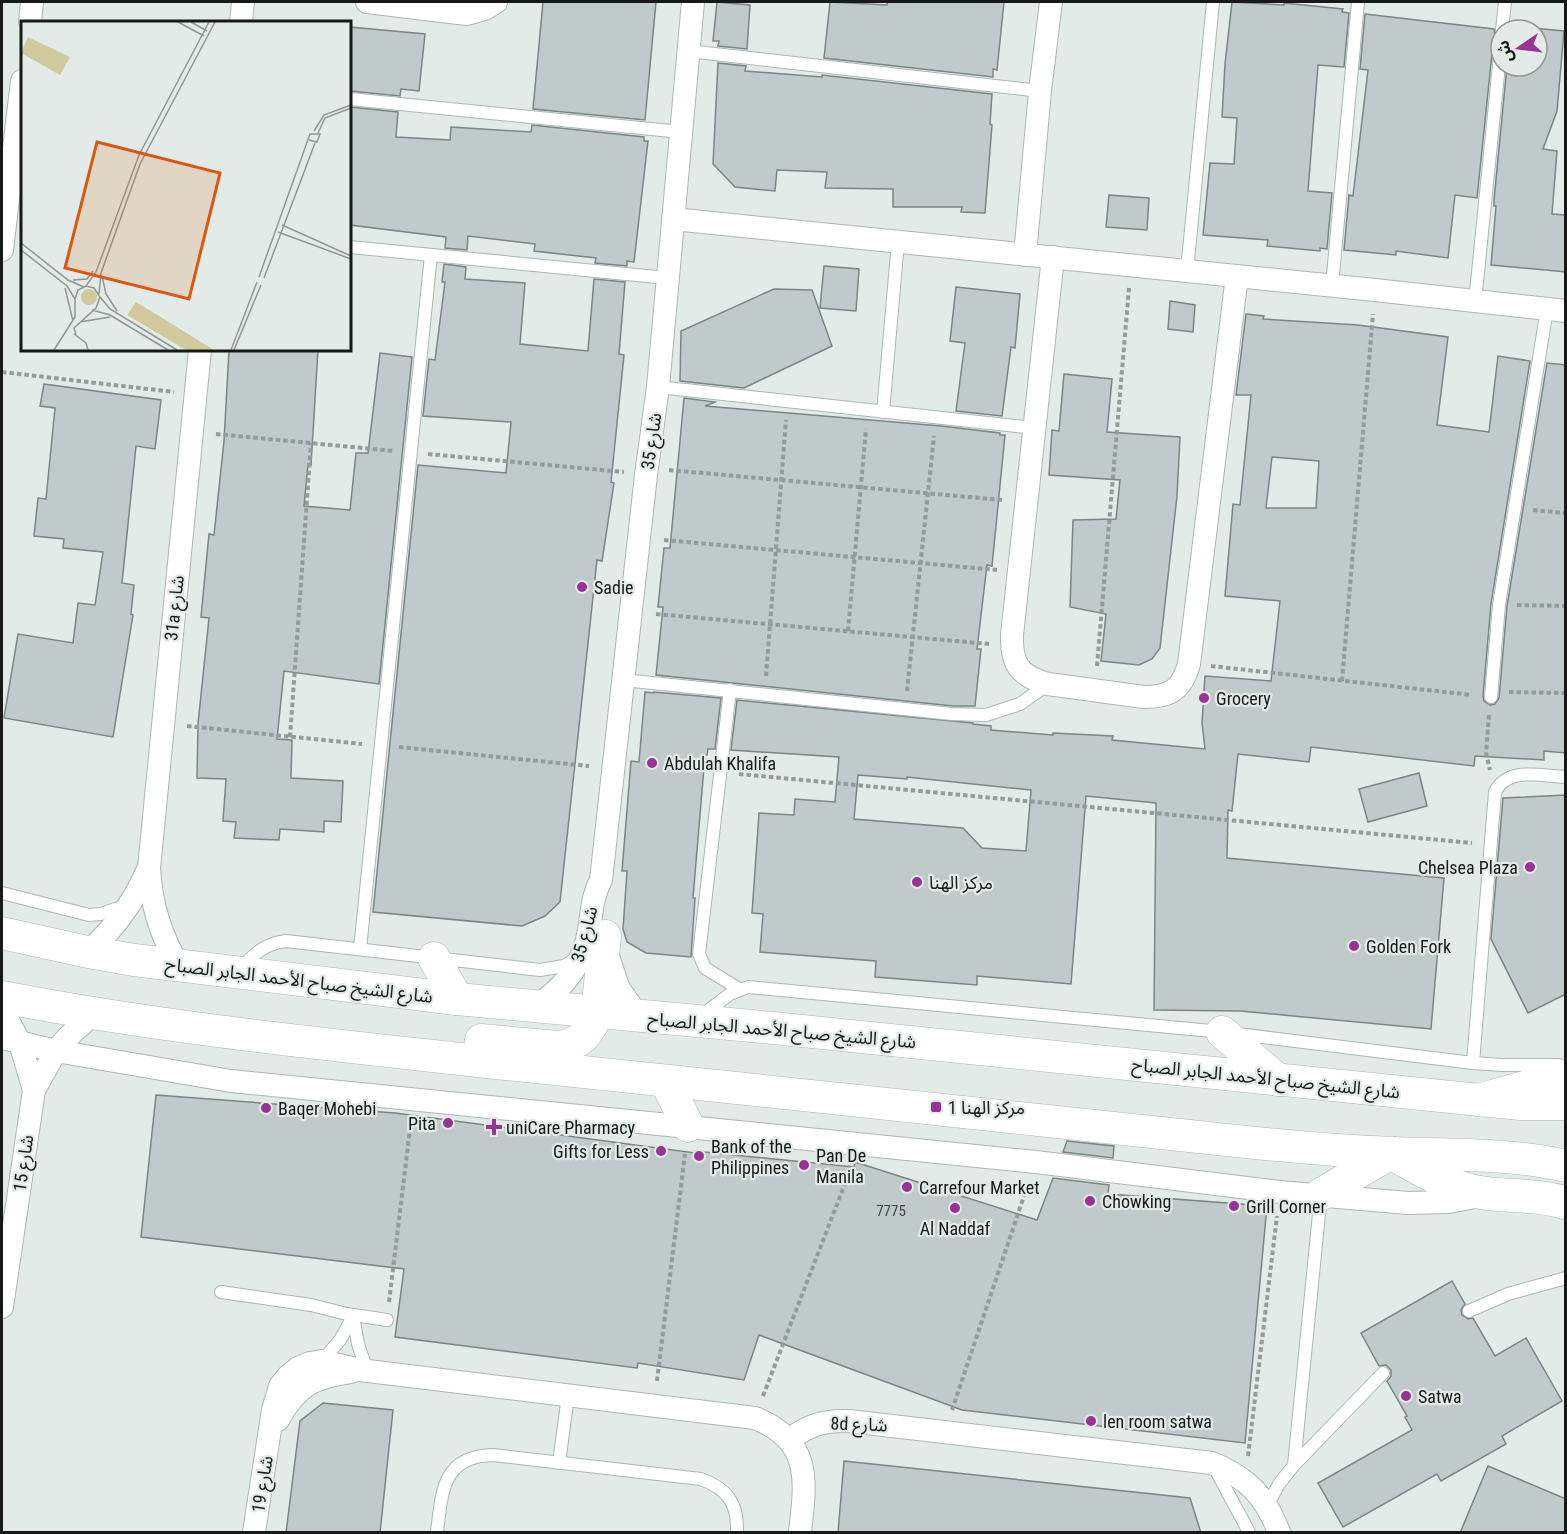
<svg xmlns="http://www.w3.org/2000/svg" width="1567" height="1534" viewBox="0 0 1567 1534" font-family="'Roboto Condensed','Noto Sans Arabic',sans-serif">
	<rect width="100%" height="100%" fill="#e2ebe7"/>
	<g fill="#c0caca" stroke="#7b8585" stroke-width="1.5" fill-rule="evenodd">
		<polygon points="543,2 656,2 645,120 533,109"/>
		<polygon points="717,2 750,5 747,49 718,46 719,41 713,41"/>
		<polygon points="830,2 887,5 887,2 1004,2 997,70 993,69 993,77 824,58"/>
		<polygon points="1232,2 1284,5 1284,3 1343,9 1342,12 1349,13 1344,67 1318,65 1308,191 1332,193 1327,249 1320,248 1320,251 1267,246 1268,240 1203,235 1210,163 1234,164 1237,118 1222,117 1225,64"/>
		<polygon points="1365,14 1494,29 1495,34 1498,37 1493,44 1477,198 1455,195 1448,258 1396,251 1396,255 1344,250 1349,195 1353,196 1368,70 1360,69"/>
		<polygon points="1511,26 1564,31 1557,111 1543,149 1557,151 1552,214 1566,215 1566,272 1491,265 1496,206 1494,206 1494,200 1507,66 1537,66 1537,30 1510,30"/>
		<polygon points="350,27 425,34 419,91 401,89 400,96 350,91"/>
		<polygon points="718,63 746,66 745,71 822,77 822,75 992,94 990,124 992,125 985,213 961,212 962,207 893,207 893,189 825,188 827,172 777,170 775,191 735,187 713,164"/>
		<polygon points="350,107 398,112 396,137 450,140 451,127 531,132 532,125 644,137 644,141 648,141 634,262 627,261 627,266 595,263 596,258 534,251 535,244 468,236 467,250 445,248 446,237 350,225"/>
		<polygon points="1109,195 1149,198 1147,230 1106,227"/>
		<polygon points="444,264 466,267 465,279 525,283 520,344 588,351 594,279 625,282 619,354 624,355 611,482 614,483 602,561 597,560 560,902 545,916 522,926 373,912 418,465 506,473 511,422 423,416 429,359 435,360 445,282 442,282"/>
		<polygon points="824,266 859,269 856,311 820,308"/>
		<polygon points="956,287 1020,294 1015,348 1011,347 1002,416 956,411 965,343 950,341"/>
		<polygon points="774,289 812,290 832,346 744,388 680,381 681,331"/>
		<polygon points="1170,301 1195,305 1193,332 1168,329"/>
		<path d="M1246,314L1264,316L1263,319L1358,325L1448,337L1437,425L1489,432L1498,356L1530,361L1491,604L1483,696L1484,701L1490,705L1495,704L1499,698L1507,606L1547,363L1566,365V753L1544,751V760L1475,756L1474,766L1311,747L1309,762L1238,754L1232,811L1228,810L1227,858L1444,878L1431,1029L1240,1011L1154,1010L1156,803L1086,796L1071,984L977,976V985L875,977L876,961L760,952L763,914L752,913L759,813L794,815L795,799L835,802L839,757L731,750L737,700L973,723V724L991,726V730L1053,735V733L1113,736L1112,740L1205,749L1202,723L1205,676L1271,681L1280,601L1225,596L1233,504L1240,505L1251,395H1236ZM1272,457L1319,461L1316,508H1266ZM858,775L907,779V777L1031,790L1026,851L982,848L963,828L854,819Z"/>
		<polygon points="229,350 318,350 311,465 308,464 304,506 350,510 356,453 368,453 380,353 412,357 379,684 284,671 277,739 292,740 291,778 343,781 341,822 324,821 324,832 280,829 279,840 234,838 236,822 223,821 226,779 197,778 198,724 209,618 201,617 209,534 214,535 224,441"/>
		<polygon points="1064,374 1112,379 1107,432 1180,437 1177,496 1160,648 1152,659 1139,665 1101,661 1106,614 1070,607 1073,520 1116,519 1120,480 1049,475 1052,430 1059,431"/>
		<polygon points="44,384 161,400 155,449 136,446 122,583 134,585 131,614 133,615 113,737 4,718 18,634 73,643 78,603 95,605 103,552 63,548 64,539 34,536 38,498 46,499 55,408 40,406"/>
		<polygon points="684,398 715,402 705,406 941,426 1000,433 1000,435 1005,435 992,566 987,565 977,649 981,649 975,706 953,706 656,675 663,607 658,607 664,548 670,548"/>
		<polygon points="645,692 654,693 654,692 721,698 715,749 708,749 707,755 705,755 693,898 695,898 691,957 646,953 627,942 623,929 627,871 622,871 631,761 639,762"/>
		<polygon points="1419,773 1427,806 1368,822 1359,789"/>
		<polygon points="1566,795 1566,994 1528,1013 1491,939 1503,798"/>
		<polygon points="156,1095 395,1113 695,1153 695,1151 854,1167 855,1162 1037,1220 1053,1178 1109,1185 1108,1194 1267,1206 1245,1443 962,1410 759,1335 744,1380 638,1363 637,1368 395,1337 404,1269 141,1237"/>
		<polygon points="1067,1141 1114,1146 1113,1158 1063,1152"/>
		<polygon points="1452,1281 1465,1304 1461,1310 1462,1315 1468,1319 1473,1318 1495,1356 1526,1338 1562,1401 1502,1436 1506,1444 1441,1481 1437,1474 1343,1527 1318,1483 1412,1430 1405,1417 1407,1416 1387,1381 1391,1376 1391,1370 1386,1365 1379,1366 1361,1333"/>
		<polygon points="323,1403 393,1410 380,1533 286,1533 300,1421"/>
		<polygon points="844,1461 1190,1498 1201,1533 838,1533"/>
		<polygon points="1488,1466 1566,1499 1566,1533 1460,1533"/>
	</g>
	<g fill="none" stroke-linecap="round" stroke-linejoin="round">
		<g stroke="#aeb6b2" stroke-width="14">
			<g id="service">
				<polyline points="1502,30 1505,2"/>
				<polyline points="688,51 1040,91"/>
				<polyline points="350,99 681,132"/>
				<polyline points="350,247 667,278"/>
				<polyline points="1187,271 1213,2"/>
				<polyline points="1332,286 1358,2"/>
				<polyline points="1475,302 1501,45"/>
				<polyline points="658,387 1034,428"/>
				<polyline points="883,412 898,242"/>
				<polyline points="623,680 952,714 986,715 1020,704 1048,684"/>
				<polyline points="730,690 699,954 705,968 739,989"/>
				<polyline points="1491,697 1499,605 1547,309"/>
				<polyline points="2,893 89,915 101,914 124,906"/>
				<polyline points="360,949 431,255"/>
				<path d="M239,970C253,955 265,943 286,941L540,970L564,966L576,959"/>
				<polyline points="701,1016 730,994 748,987 1222,1032 1473,1063 1502,1065 1559,1065"/>
				<path d="M1473,1063L1495,792C1508,766 1541,776 1566,777"/>
				<polyline points="221,1292 311,1305 347,1314 387,1320"/>
				<polyline points="1469,1311 1508,1294 1566,1278"/>
				<polyline points="353,1316 358,1344 367,1371"/>
				<polyline points="322,1361 340,1340 353,1317"/>
				<polyline points="559,1463 568,1396"/>
				<polyline points="1213,1465 1249,1532"/>
				<polyline points="1294,1465 1321,1194"/>
				<polyline points="1267,1506 1279,1484 1294,1465 1383,1373"/>
				<path d="M437,1532C442,1492 442,1456 493,1455L701,1479C728,1489 738,1504 737,1532"/>
			</g>
		</g>
		<g stroke="#aeb6b2" stroke-width="24">
			<g id="minor">
				<polyline points="367,2 467,14 485,9 496,2"/>
				<polyline points="30,22 32,2"/>
				<polyline points="241,22 243,2"/>
				<polyline points="673,219 1375,290 1566,311"/>
				<polyline points="2,250 22,81"/>
				<polyline points="1025,255 1040,91 1051,2"/>
				<path d="M1053,257L1012,635C1011,665 1020,676 1048,684L1144,697C1171,697 1182,689 1189,664L1237,276"/>
				<path d="M88,952C115,928 134,902 148,869"/>
				<polyline points="607,953 618,987 638,1016"/>
				<path d="M179,966C160,935 151,904 149,868L200,350"/>
				<path d="M535,1007C564,988 584,964 589,930C592,912 592,896 601,880L646,475L658,387L693,2"/>
				<polyline points="2,1009 20,1043 34,1090"/>
				<polyline points="2,1038 56,1051 231,1081 1036,1162 1280,1192 1408,1203 1449,1202 1480,1196"/>
				<polyline points="2,1307 34,1090 56,1051 68,1037 94,1013"/>
				<path d="M278,1420C297,1385 313,1378 351,1372"/>
				<path d="M789,1440C808,1425 825,1420 849,1421L1212,1463C1248,1478 1265,1496 1279,1532"/>
				<path d="M254,1532L273,1410L280,1386L288,1376L298,1368L310,1363L322,1361L360,1370L755,1418C812,1441 806,1481 800,1532"/>
			</g>
		</g>
		<g stroke="#aeb6b2" stroke-width="33">
			<g id="secondary">
				<polyline points="2,933 88,952 134,960 457,999 773,1028 1480,1100 1521,1104 1566,1104"/>
				<polyline points="434,958 457,999"/>
				<path d="M2,997C162,1028 325,1044 487,1062C734,1089 980,1112 1227,1140C1282,1146 1337,1151 1392,1153C1450,1155 1509,1153 1566,1166"/>
				<polyline points="1222,1032 1278,1080"/>
				<path d="M481,1040L558,1047C580,1045 590,1033 597,1013L605,936"/>
				<polyline points="666,1082 688,1126"/>
				<polyline points="1321,1194 1391,1153"/>
			</g>
		</g>
		<g stroke="#aeb6b2" stroke-width="34">
			<g id="primary">
				<polyline points="1480,1100 1566,1076"/>
				<path d="M1391,1153C1417,1167 1443,1184 1472,1191C1503,1198 1535,1193 1566,1203"/>
			</g>
		</g>
		<g stroke="#949b98" stroke-width="4" stroke-dasharray="4.5 3" stroke-linecap="butt">
			<polyline points="2,372 174,392"/>
			<polyline points="216,434 394,451"/>
			<polyline points="428,454 624,472"/>
			<polyline points="669,470 1002,500"/>
			<polyline points="1533,510 1566,513"/>
			<polyline points="664,540 997,570"/>
			<polyline points="1517,605 1566,606"/>
			<polyline points="656,614 989,644"/>
			<polyline points="848,631 866,429"/>
			<polyline points="1097,666 1129,288"/>
			<polyline points="1211,666 1472,695"/>
			<polyline points="766,676 786,420"/>
			<polyline points="1342,681 1373,314"/>
			<polyline points="907,691 934,436"/>
			<polyline points="1509,692 1566,693"/>
			<polyline points="1489,715 1486,753 1490,770"/>
			<polyline points="187,726 362,744"/>
			<polyline points="290,737 311,443"/>
			<polyline points="399,747 589,766"/>
			<polyline points="739,774 1472,843"/>
			<polyline points="389,1302 411,1121"/>
			<polyline points="657,1381 685,1154"/>
			<polyline points="763,1396 851,1168"/>
			<polyline points="952,1410 1028,1184"/>
			<polyline points="1248,1456 1277,1216"/>
		</g>
		<use href="#service" stroke="#fff" stroke-width="12"/>
		<use href="#minor" stroke="#fff" stroke-width="22"/>
		<use href="#secondary" stroke="#fff" stroke-width="32"/>
		<use href="#primary" stroke="#fff" stroke-width="33"/>
	</g>
	<g fill="#983297" stroke="#e2ebe7" stroke-width="2">
		<circle cx="582" cy="587" r="6"/>
		<circle cx="1204" cy="698" r="6"/>
		<circle cx="652" cy="763" r="6"/>
		<circle cx="1530" cy="867" r="6"/>
		<circle cx="917" cy="882" r="6"/>
		<circle cx="1354" cy="946" r="6"/>
		<rect x="930" y="1101" width="12" height="12" rx="3"/>
		<circle cx="266" cy="1108" r="6"/>
		<circle cx="448" cy="1123" r="6"/>
		<path d="M491 1118h6v6h6v6h-6v6h-6v-6h-6v-6h6z"/>
		<circle cx="661" cy="1151" r="6"/>
		<circle cx="699" cy="1156" r="6"/>
		<circle cx="804" cy="1165" r="6"/>
		<circle cx="907" cy="1187" r="6"/>
		<circle cx="1090" cy="1201" r="6"/>
		<circle cx="1234" cy="1206" r="6"/>
		<circle cx="955" cy="1208" r="6"/>
		<circle cx="1406" cy="1396" r="6"/>
		<circle cx="1091" cy="1421" r="6"/>
	</g>
	<g text-anchor="middle" dominant-baseline="central" stroke-width="4.5" stroke-linejoin="round" paint-order="stroke">
		<g font-size="15" fill="#404544">
			<text x="891" y="1211">7775</text>
		</g>
		<g font-size="18" fill="#161918" stroke="#e2ebe7">
			<text transform="translate(651 441) rotate(-82)">شارع 35</text>
			<text transform="translate(174 608) rotate(-84)">31a شارع</text>
			<text transform="translate(584 934) rotate(-75)">شارع 35</text>
			<text transform="translate(299 980) rotate(7)">شارع الشيخ صباح الأحمد الجابر الصباح</text>
			<text transform="translate(782 1030) rotate(5)">شارع الشيخ صباح الأحمد الجابر الصباح</text>
			<text transform="translate(1266 1078) rotate(6)">شارع الشيخ صباح الأحمد الجابر الصباح</text>
			<text transform="translate(23 1163) rotate(-82)">شارع 15</text>
			<text transform="translate(859 1424) rotate(2)">8d شارع</text>
			<text transform="translate(262 1484) rotate(-81)">شارع 19</text>
		</g>
		<g font-size="18" fill="#161918" stroke="#e2ebe7" text-anchor="start">
			<text x="594" y="587">Sadie</text>
			<text x="1216" y="698">Grocery</text>
			<text x="664" y="763">Abdulah Khalifa</text>
			<text x="1518" y="867" text-anchor="end">Chelsea Plaza</text>
			<text x="929" y="882">مركز الهنا</text>
			<text x="1366" y="946">Golden Fork</text>
			<text x="948" y="1107">مركز الهنا 1</text>
			<text x="278" y="1108">Baqer Mohebi</text>
			<text x="436" y="1123" text-anchor="end">Pita</text>
			<text x="506" y="1127">uniCare Pharmacy</text>
			<text x="711" y="1146">Bank of the<tspan x="711" dy="21">Philippines</tspan></text>
			<text x="649" y="1151" text-anchor="end">Gifts for Less</text>
			<text x="816" y="1155">Pan De<tspan x="816" dy="21">Manila</tspan></text>
			<text x="919" y="1187">Carrefour Market</text>
			<text x="1102" y="1201">Chowking</text>
			<text x="1246" y="1206">Grill Corner</text>
			<text x="955" y="1228" text-anchor="middle">Al Naddaf</text>
			<text x="1418" y="1396">Satwa</text>
			<text x="1103" y="1421">len room satwa</text>
		</g>
	</g>
	<g transform="translate(21 21)">
		<rect width="330" height="330" fill="#e2ebe7"/>
		<path d="M7,16L49,36L39,54L0,32ZM60 276a8 8 0 1 1 16 0a8 8 0 1 1-16 0ZM115,281L138,295L193,329H165L106,294Z" fill="#d0ca9d"/>
		<path fill="none" stroke="#909794" stroke-width="1.5" d="M157,1L183,15M170,1L186,10M293,110L303,94L330,84M297,112L304,97L330,87M261,204L330,235M257,211L330,238M0,222L47,259L63,266M0,229L46,265L54,278V296L33,329M81,255L85,273L96,290M238,256L289,113H299L296,121L288,119M243,257L294,122M52,259L66,258L72,250M65,265L75,251L118,134L188,1M44,267L52,300M78,273L80,252L119,143L194,1M79,276L89,288L156,329M54,278L57,269L65,265L73,267L79,276L75,287L53,307L55,314M71,289L89,294L147,329M59,301L89,296M53,313L65,322L67,329M210,329L236,261M213,329L240,264"/>
		<path fill="#de560d" fill-opacity="0.15" stroke="#de560d" stroke-width="3" d="M76,121L199,152L168,278L44,247Z"/>
		<rect width="330" height="330" fill="none" stroke="#161918" stroke-width="3"/>
	</g>
	<rect width="1567" height="1534" fill="none" stroke="#161918" stroke-width="6"/>
	<g transform="translate(1519 48) rotate(256)"><circle r="28" fill="#e2ebe7" stroke="#909794" stroke-width="1.5"/>
	<path d="M0-4.5L10 22L0 15L-10 22Z" fill="#983297"/>
	<text y="-9" font-size="16" font-weight="bold" text-anchor="middle" fill="#161918">ش</text>
	</g>
</svg>
